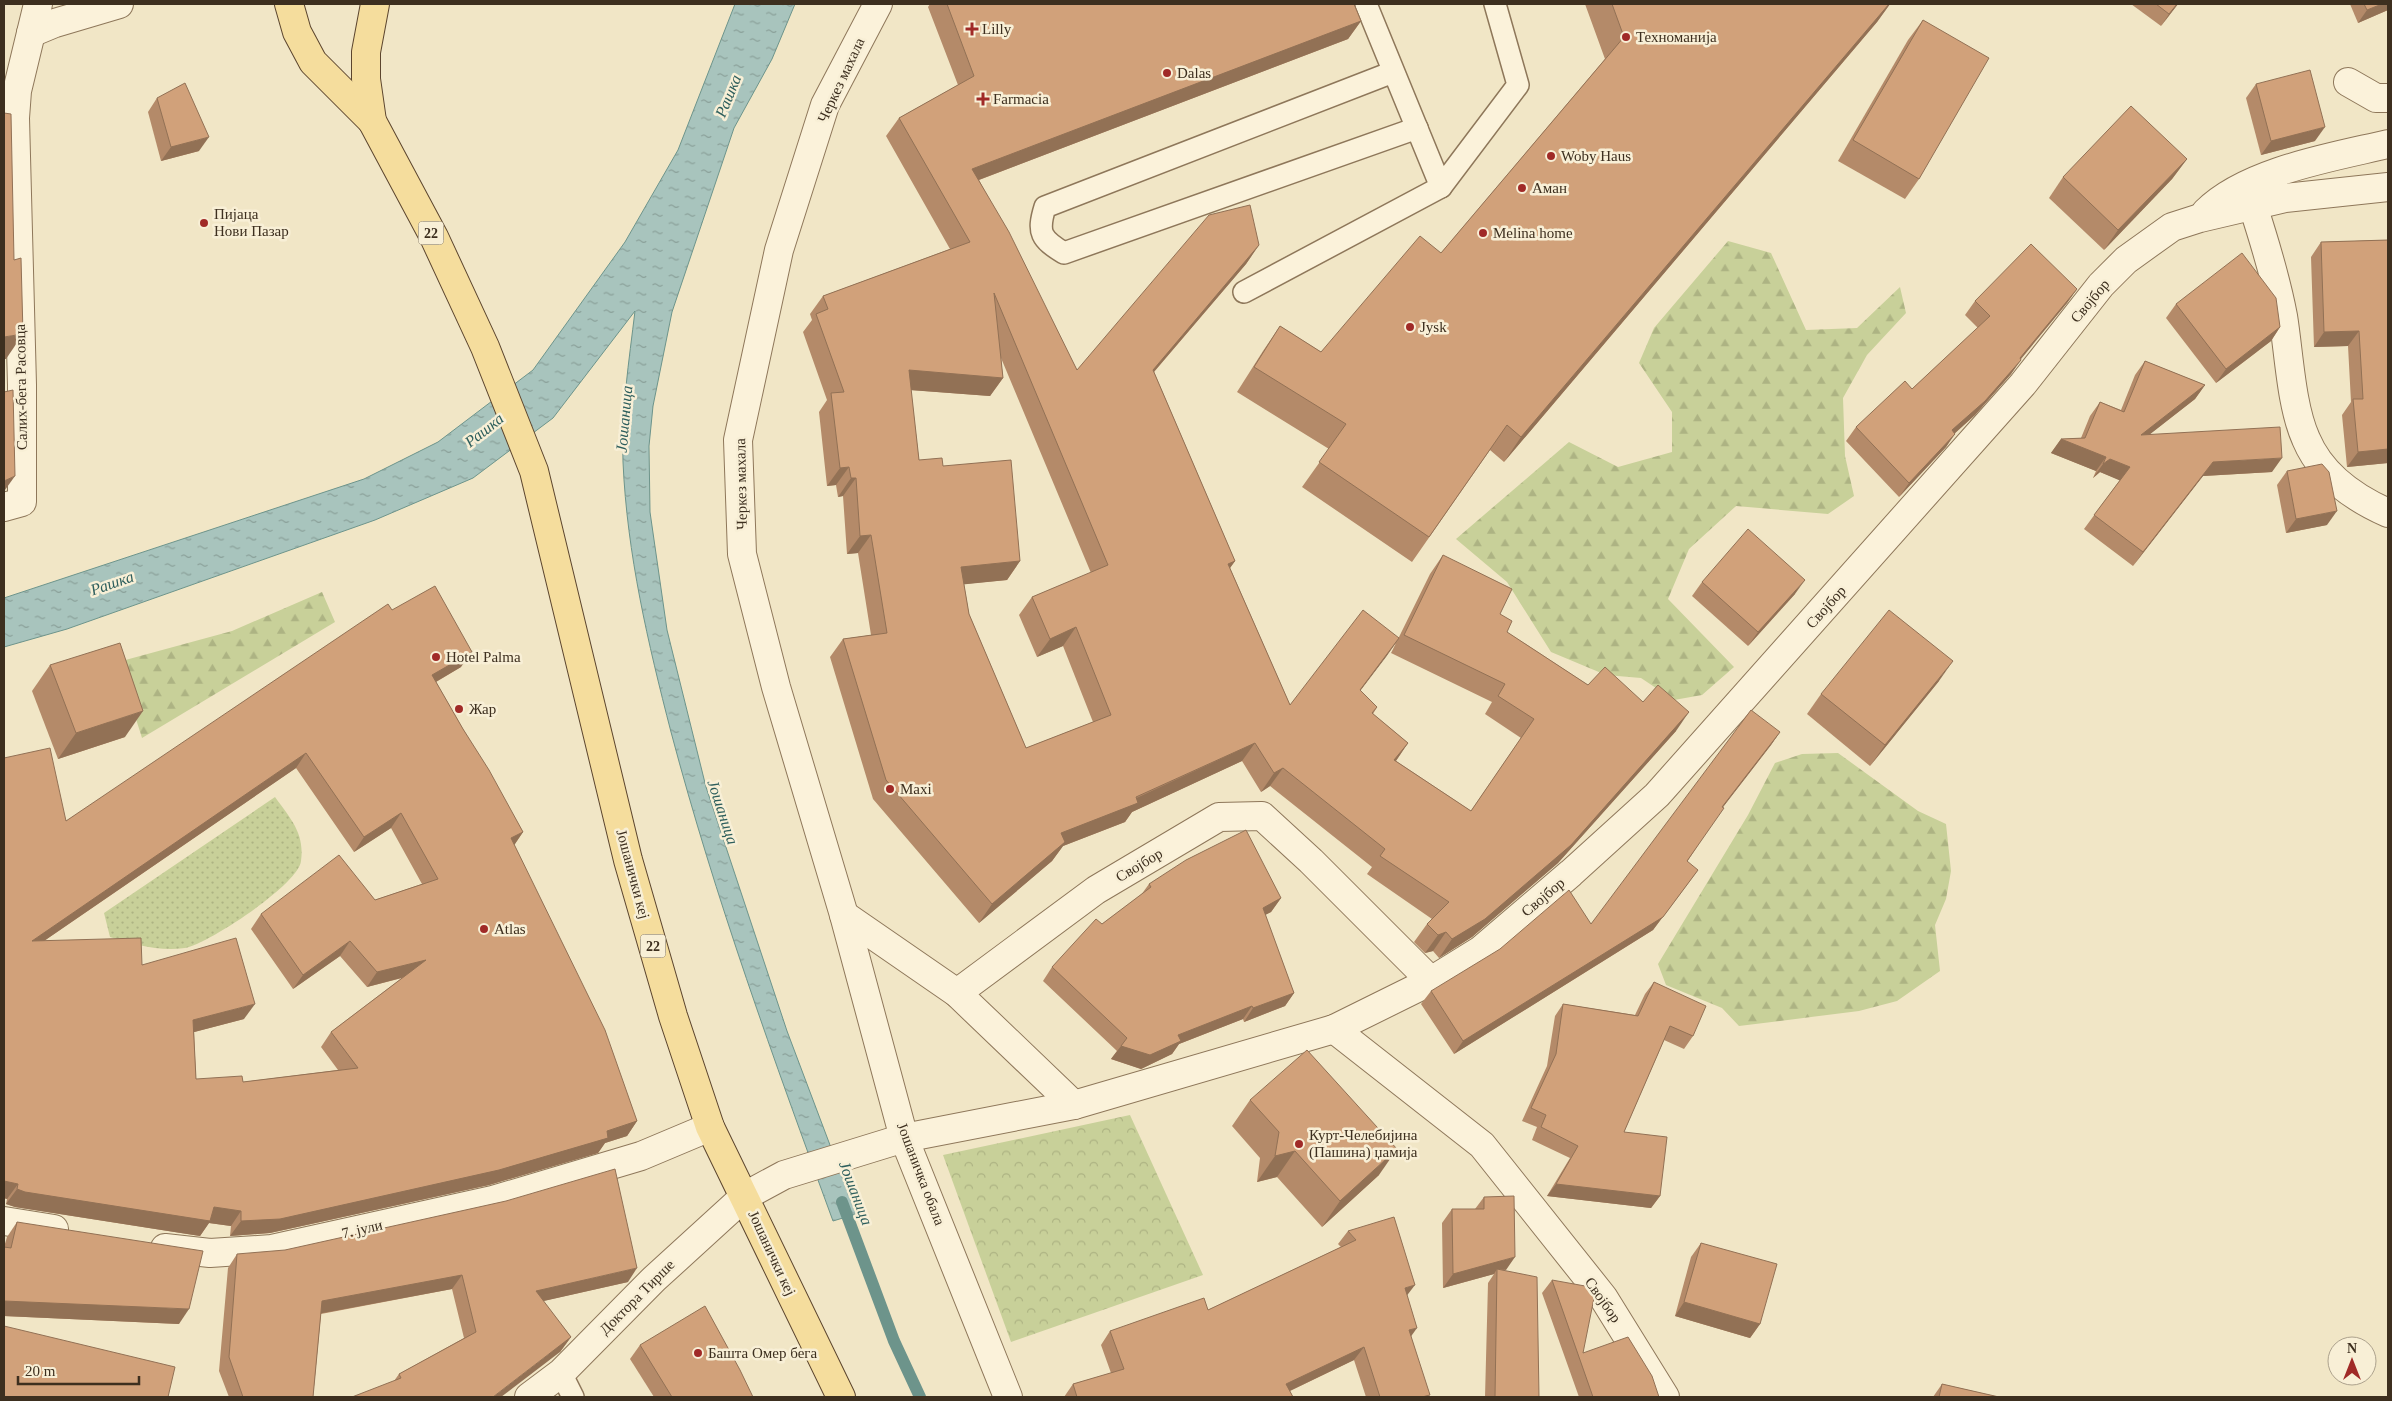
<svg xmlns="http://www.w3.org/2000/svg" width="2392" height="1401" viewBox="0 0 2392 1401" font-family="'Times New Roman',serif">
	<defs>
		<pattern id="grass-dots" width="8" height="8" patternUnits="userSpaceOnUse" patternTransform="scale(1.25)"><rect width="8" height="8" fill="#c8d099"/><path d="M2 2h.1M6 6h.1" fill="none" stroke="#adb383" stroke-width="1.8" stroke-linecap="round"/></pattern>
		<pattern id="forest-firs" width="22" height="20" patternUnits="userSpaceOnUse" patternTransform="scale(1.25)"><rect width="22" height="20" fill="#c8d099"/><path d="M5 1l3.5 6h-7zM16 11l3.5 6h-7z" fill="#adb383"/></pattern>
		<pattern id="park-crowns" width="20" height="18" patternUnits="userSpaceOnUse" patternTransform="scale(1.25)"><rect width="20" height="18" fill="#c8d099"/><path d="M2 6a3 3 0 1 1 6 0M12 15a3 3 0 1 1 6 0" fill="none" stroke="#adb383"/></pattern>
		<pattern id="water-ripples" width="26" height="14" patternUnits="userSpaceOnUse" patternTransform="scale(1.25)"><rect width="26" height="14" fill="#a8c4bd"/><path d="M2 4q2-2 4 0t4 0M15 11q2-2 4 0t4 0" fill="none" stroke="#8aa099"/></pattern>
	</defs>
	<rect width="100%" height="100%" fill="#f1e6c6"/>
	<path fill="url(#grass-dots)" d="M275,797C290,818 305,833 301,861C299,884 208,944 185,948C159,952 134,944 110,937L104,913Z"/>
	<g fill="url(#forest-firs)">
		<polygon points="1728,241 1771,253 1806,330 1857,328 1900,287 1906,313 1867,355 1843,398 1845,456 1854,496 1828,514 1736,506 1689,549 1668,599 1734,667 1702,695 1674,700 1641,678 1606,675 1551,652 1507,582 1456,539 1569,442 1618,467 1672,452 1672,412 1639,363 1654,328"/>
		<polygon points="322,592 335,622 142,738 118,662 232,631"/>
		<polygon points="1838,753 1918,811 1946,824 1951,871 1946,899 1935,925 1940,971 1897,1001 1859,1011 1739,1026 1722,1008 1666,985 1658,964 1748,815 1775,763 1802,754"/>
	</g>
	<polygon fill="url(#park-crowns)" points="1130,1115 1203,1275 1011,1342 943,1155"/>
	<path fill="url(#water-ripples)" stroke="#6d948b" d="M735,4H795L772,59L734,128L672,312L653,406L649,446L650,512L667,630L706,787L787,1031L856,1214L833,1221C774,1060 715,898 671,732C648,643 627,554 623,462C621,412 629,361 635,311L553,418L473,478L375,520L67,629L4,647V598L364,479L438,442L533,370L625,242L678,150Z"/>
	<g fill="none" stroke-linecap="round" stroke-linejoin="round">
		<polyline stroke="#6d948b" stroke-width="12" points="842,1202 894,1341 920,1397"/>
		<g stroke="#8e775a" stroke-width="24">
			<g id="lane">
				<polyline points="1366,4 1441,187 1518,85 1495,4"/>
				<path d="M1393,72L1045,207C1037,233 1041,239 1064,253L1417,128"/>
				<polyline points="1244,292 1441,187"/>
				<polyline points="561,1373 573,1397"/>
			</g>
		</g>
		<g stroke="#8e775a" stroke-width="30">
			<g id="street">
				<polyline points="878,4 825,105 779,250 738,440 742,554 776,687 844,915 904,1138 1008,1397"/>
				<polyline points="31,33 55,23 119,4"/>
				<polyline points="2348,82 2376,98 2388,98"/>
				<path d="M2253,206C2265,243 2276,279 2283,316C2289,353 2291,406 2306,439C2321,475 2354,498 2388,513"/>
				<path d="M2206,212C2247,171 2333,157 2388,144"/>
				<polyline points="4,507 22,502 22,385 15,118 17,91 38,4"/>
				<polyline points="844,915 957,993 1074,1105"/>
				<polyline points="957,993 1096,890 1219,817 1262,816 1311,861 1431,981"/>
				<polyline points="1334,1029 1482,1145 1603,1297 1665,1397"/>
				<polyline points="4,1221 54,1229"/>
				<polyline points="165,1248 210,1253 272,1249 493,1200 641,1156 710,1127"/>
				<polyline points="529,1397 561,1373 654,1279 745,1196 784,1175 904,1138 1074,1105 1334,1029 1431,981 1481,950 1571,873 1657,795 2023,384 2101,285 2126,260 2172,227 2200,218 2285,198 2388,187"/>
			</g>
		</g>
		<g stroke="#5c452e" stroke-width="30">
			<g id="primary">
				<polyline points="289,4 297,32 313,62 372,121"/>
				<polyline points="375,4 366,52 366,79 372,121 434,237 485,347 534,471 628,860 673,1016 710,1127 841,1397"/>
			</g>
		</g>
		<use href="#lane" stroke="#fbf2da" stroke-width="21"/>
		<use href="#street" stroke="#fbf2da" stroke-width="28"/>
		<use href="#primary" stroke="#f5dd9d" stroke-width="28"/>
	</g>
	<g fill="#b48a69" fill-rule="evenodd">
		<path d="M930,4H1354L1361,21L1348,39L979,180L1077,370L1259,245L1246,264L1154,372L1235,561L1230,568L1290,705L1399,637L1430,574L1443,555L1500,614L1507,632L1588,685L1676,731L1558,863L1472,937L1439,958L1433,951L1425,953L1414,942L1427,924L1432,919L1367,874L1372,867L1270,786L1261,792L1242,761L1132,812L1125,822L1063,846L1052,861L979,923L873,799L830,657L843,639L871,635L858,553L847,554L843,496L838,497L836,485L827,486L819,412L827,400L803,332L812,320L810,314L823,296L950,249L886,136L899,118L958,85L928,7ZM1001,358L1091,573L1032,597L1019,615L1037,657L1063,646L1093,722L1026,748L969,614L964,584L1007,580L1020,561L943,466L919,460L911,390L990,396L1003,378ZM1396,643L1391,653L1492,702L1485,714L1521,738L1471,811L1396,761L1408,743L1373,714L1377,707L1360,691Z"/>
		<polygon points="1585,4 1890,4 1877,22 1504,462 1490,450 1412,562 1302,487 1329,449 1237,392 1263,351 1280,326 1321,352 1441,253 1605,59"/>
		<polygon points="2131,4 2178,4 2161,26"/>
		<polygon points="2350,4 2388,4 2388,10 2358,23"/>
		<polygon points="1923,20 1919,179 1905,199 1838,161 1908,40"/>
		<polygon points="2256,84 2315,141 2261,155 2246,98"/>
		<polygon points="157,98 199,151 161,161 148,112"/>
		<polygon points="2187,159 2172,179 2104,250 2049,198 2063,177"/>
		<polygon points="2388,240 2388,463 2347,467 2342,415 2351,402 2348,346 2314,347 2311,257 2321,242"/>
		<polygon points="2077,289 2067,303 2021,359 2011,374 1975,415 1955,433 1946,447 1899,497 1846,441 1856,427 1912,389 1978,328 1965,315 1975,301"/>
		<polygon points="2176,304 2280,327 2271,341 2216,383 2166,318"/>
		<polygon points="2145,361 2205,385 2195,399 2150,434 2272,472 2203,476 2133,566 2084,529 2120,480 2100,472 2093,478 2096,471 2051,453 2061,439 2081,438 2090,416 2100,402 2121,410 2135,375"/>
		<polygon points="2287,471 2327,525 2286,533 2277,485"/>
		<polygon points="1702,582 1795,594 1748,646 1692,596"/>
		<path d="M392,610L461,667L436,682L463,729L523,832L514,845L637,1121L627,1136L605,1143L598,1153L489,1185L270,1233L230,1236L231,1226L209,1223L200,1236L15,1207L6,1204L7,1199L4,1198V758L66,821ZM296,768L354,852L391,828L422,884L375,900L261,914L251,929L293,989L340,956L367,987L402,978L331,1032L321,1047L338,1070L243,1082L196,1079L194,1032L244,1019L142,965L44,941Z"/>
		<polygon points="50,665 125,737 58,759 32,691"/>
		<polygon points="1939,681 1870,766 1807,714 1821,694"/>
		<polygon points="1780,732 1771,745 1723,807 1687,862 1688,883 1653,930 1454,1054 1421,1004 1431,991 1591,924"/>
		<polygon points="1149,884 1281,898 1271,912 1265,915 1294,993 1285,1006 1244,1022 1243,1019 1179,1044 1172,1054 1141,1069 1111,1059 1117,1051 1043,981 1052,967 1102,924 1141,895"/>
		<polygon points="1654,982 1693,1036 1684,1049 1664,1040 1624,1132 1660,1196 1651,1208 1547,1196 1570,1158 1532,1140 1537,1127 1522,1121 1547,1066 1555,1016 1563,1004 1635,1015 1645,994"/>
		<polygon points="1250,1100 1379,1175 1322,1227 1277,1177 1257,1182 1260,1158 1232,1126"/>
		<polygon points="1484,1197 1505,1271 1539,1397 1485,1397 1488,1283 1494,1274 1443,1288 1442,1223 1452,1209 1475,1209"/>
		<polygon points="17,1222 179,1324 4,1316 4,1247 7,1237"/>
		<polygon points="1348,1231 1407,1296 1411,1336 1428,1397 1366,1397 1354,1360 1290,1391 1293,1397 1064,1397 1073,1384 1111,1373 1101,1345 1110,1331 1208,1310 1341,1247 1338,1244"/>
		<polygon points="1701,1243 1760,1324 1750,1338 1675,1316 1691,1257"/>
		<polygon points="237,1254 628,1282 543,1301 571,1337 560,1352 394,1381 399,1374 464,1338 452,1289 321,1314 313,1397 229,1397 219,1371 228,1268"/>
		<polygon points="1552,1280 1583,1353 1659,1397 1579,1397 1542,1293"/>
		<polygon points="640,1345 753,1397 654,1397 630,1359"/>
		<polygon points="1942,1384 1999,1397 1933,1397"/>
	</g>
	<g fill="#927155">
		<polygon points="1889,4 1890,4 1877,22 1504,462 1521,437"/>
		<polygon points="2177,4 2178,4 2161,26 2169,14"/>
		<polygon points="2382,4 2388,4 2388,10 2358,23 2367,10"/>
		<polygon points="1361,21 1348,39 960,187 972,169"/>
		<polygon points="2325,127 2315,141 2261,155 2271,141"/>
		<polygon points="209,137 199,151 161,161 171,147"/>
		<polygon points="2187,159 2172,179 2104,250 2118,230"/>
		<polygon points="1259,245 1246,264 1140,388 1153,370"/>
		<polygon points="2077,289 2067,303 2010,372 2020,358"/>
		<polygon points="2280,327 2271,341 2216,383 2226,369"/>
		<polygon points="2359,331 2348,346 2314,347 2324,332"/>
		<polygon points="23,334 6,359 4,359 4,337"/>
		<polygon points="2021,360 2011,374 1975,415 1943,444 1952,430"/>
		<polygon points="909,370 1003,378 990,396 896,389"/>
		<polygon points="2205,385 2195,399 2131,449 2141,435"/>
		<polygon points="1955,434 1946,447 1899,497 1909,483"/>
		<polygon points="2061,439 2106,457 2096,471 2051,453"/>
		<polygon points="2388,449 2388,463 2347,467 2358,452"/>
		<polygon points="2282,458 2272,472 2203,476 2133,566 2143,552 2213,462"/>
		<polygon points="2110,459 2130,467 2121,481 2100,472 2093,478 2103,464"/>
		<polygon points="849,467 836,485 827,486 840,468"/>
		<polygon points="15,476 5,490 4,491 4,481"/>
		<polygon points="851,478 856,478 843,496 838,497"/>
		<polygon points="2337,511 2327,525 2286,533 2296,519"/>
		<polygon points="871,535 858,553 847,554 860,536"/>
		<polygon points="1020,561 1007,580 948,586 961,567"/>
		<polygon points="1235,561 1222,579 1228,564"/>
		<polygon points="1805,580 1795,594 1748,646 1758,632"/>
		<polygon points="1076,627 1063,646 1037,657 1050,639"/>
		<polygon points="1399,638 1386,657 1347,708 1360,690"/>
		<polygon points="472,652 461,667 422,690 432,675"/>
		<polygon points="1953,661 1939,681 1870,766 1885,745"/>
		<polygon points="143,711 125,737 58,759 76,733"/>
		<polygon points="1689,712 1676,731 1558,863 1472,937 1439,958 1452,939"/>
		<polygon points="1780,732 1771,745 1713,820 1722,807"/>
		<polygon points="1255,743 1242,761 1132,812 1125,822 1063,846 1052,861 979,923 992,904 1061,833"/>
		<polygon points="1408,743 1395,762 1394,760"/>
		<polygon points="306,753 296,768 22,956 32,941"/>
		<polygon points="1283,768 1270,786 1261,792 1274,773"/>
		<polygon points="401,813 391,828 354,852 364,837"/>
		<polygon points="523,832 513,847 511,838"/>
		<polygon points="1698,870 1653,930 1454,1054 1463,1041"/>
		<polygon points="1281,898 1271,912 1253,921 1263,908"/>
		<polygon points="1446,932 1433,951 1425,953 1438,935"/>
		<polygon points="350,941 340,956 293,989 303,975"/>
		<polygon points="426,960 416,974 367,987 377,972"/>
		<polygon points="1294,993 1285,1006 1244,1022 1253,1008"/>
		<polygon points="255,1004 244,1019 183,1035 193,1020"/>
		<polygon points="1252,1006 1243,1019 1179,1044 1172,1054 1141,1069 1111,1059 1121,1046 1178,1035"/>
		<polygon points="637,1121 627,1136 605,1143 598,1153 489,1185 270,1233 230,1236 241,1221 607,1131"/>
		<polygon points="1397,1149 1379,1175 1322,1227 1340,1201"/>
		<polygon points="1295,1151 1277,1177 1257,1182 1275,1156"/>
		<polygon points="4,1181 18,1184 7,1199 4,1198"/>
		<polygon points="1556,1184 1660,1196 1651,1208 1547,1196"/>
		<polygon points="17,1189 214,1207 241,1211 231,1226 209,1223 200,1236 15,1207 6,1204"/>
		<polygon points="1515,1257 1506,1270 1497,1269 1494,1274 1443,1288 1453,1274"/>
		<polygon points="637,1268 628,1282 526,1305 536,1291"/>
		<polygon points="462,1275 452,1289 312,1315 322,1301"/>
		<polygon points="1415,1285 1405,1298 1405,1288"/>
		<polygon points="4,1301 189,1309 179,1324 4,1316"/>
		<polygon points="1684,1302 1760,1324 1750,1338 1675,1316"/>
		<polygon points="1417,1328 1407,1342 1409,1330"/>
		<polygon points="571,1337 560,1352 501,1397 493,1397"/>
		<polygon points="1364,1347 1354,1360 1277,1397 1286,1384"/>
	</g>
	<g fill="#d1a17a" stroke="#927155" fill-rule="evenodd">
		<path d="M947,4H1354L1361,21L972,169L1009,232L1077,370L1209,215L1250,205L1259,245L1153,370L1235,561L1228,564L1290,705L1363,610L1399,638L1360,690L1377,707L1372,713L1408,743L1394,760L1471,811L1534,719L1498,696L1505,684L1404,635L1443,555L1512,589L1500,614L1512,621L1507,632L1588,685L1605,667L1643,702L1658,685L1689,712L1571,845L1485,919L1452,939L1446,932L1438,935L1427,924L1449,902L1380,856L1385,849L1283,768L1274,773L1255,743L1136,797L1138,803L1061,833L1065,842L992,904L886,780L843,639L887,633L871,535L860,536L856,478H851L849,467L840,468L831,393L844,392L816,314L828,309L823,296L970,242L899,118L974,76ZM994,293L1108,565L1032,597L1050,639L1076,627L1111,715L1026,748L969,614L961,567L1020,561L1011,460L943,466L942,458L919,460L909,370L1003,378Z"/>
		<polygon points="1612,4 1889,4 1521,437 1507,425 1429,537 1319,462 1346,424 1254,367 1280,326 1321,352 1420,236 1441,253 1624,37"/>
		<polygon points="2156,4 2177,4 2169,14"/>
		<polygon points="2364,4 2382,4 2367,10"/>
		<polygon points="1923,20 1989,58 1919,179 1853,140"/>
		<polygon points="2310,70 2325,127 2271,141 2256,84"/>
		<polygon points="185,83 209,137 171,147 157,98"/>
		<polygon points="2131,106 2187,159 2118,230 2063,177"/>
		<polygon points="4,113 11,114 14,260 21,258 23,334 4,337"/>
		<polygon points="2388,240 2388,449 2358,452 2353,399 2363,399 2359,331 2324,332 2321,242"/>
		<polygon points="2031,244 2077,289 2020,358 2021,360 1985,401 1952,430 1955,434 1909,483 1856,427 1905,381 1912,389 1990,316 1975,301"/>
		<polygon points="2242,253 2276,298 2280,327 2226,369 2176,304"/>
		<polygon points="2145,361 2205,385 2141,435 2280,427 2282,458 2213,462 2143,552 2094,515 2130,467 2110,459 2103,464 2106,457 2061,439 2085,438 2100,402 2124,412"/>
		<polygon points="13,390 15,476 4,481 4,392"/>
		<polygon points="2322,464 2329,472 2337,511 2296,519 2287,471"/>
		<polygon points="1748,529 1805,580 1758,632 1702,582"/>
		<path d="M435,586L472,652L432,675L463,729L489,770L523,832L511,838L605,1030L637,1121L607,1131L608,1138L499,1170L280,1219L241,1221V1211L214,1207L210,1221L25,1192L17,1189L18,1184L4,1181V758L50,748L66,821L388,604L392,610ZM306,753L364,837L401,813L438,879L375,900L339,855L261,914L303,975L350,941L377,972L426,960L331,1032L358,1068L243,1082L242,1076L196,1079L193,1020L255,1004L236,938L142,965L141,938L32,941Z"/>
		<polygon points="1889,610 1953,661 1885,745 1821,694"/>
		<polygon points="120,643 143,711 76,733 50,665"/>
		<polygon points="1751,710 1780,732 1722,807 1724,808 1687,861 1698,870 1663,917 1463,1041 1431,991 1500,949 1569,890 1591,924"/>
		<polygon points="1246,830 1281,898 1263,908 1294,993 1253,1008 1252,1006 1178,1035 1181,1041 1150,1055 1121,1046 1127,1038 1052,967 1096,919 1102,924 1151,887 1149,884 1186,860"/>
		<polygon points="1654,982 1706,1006 1693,1036 1670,1026 1624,1132 1667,1137 1660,1196 1556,1184 1578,1146 1541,1127 1546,1115 1531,1108 1556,1054 1563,1004 1638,1016"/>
		<polygon points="1307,1050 1397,1149 1340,1201 1295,1151 1275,1156 1279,1132 1250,1100"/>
		<polygon points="615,1169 637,1268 536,1291 571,1337 493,1397 352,1397 401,1378 399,1374 476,1332 462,1275 322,1301 313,1397 243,1397 229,1357 237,1254 285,1250 506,1201"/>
		<polygon points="1514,1196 1515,1257 1453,1274 1452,1209 1484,1209 1484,1197"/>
		<polygon points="1394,1217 1415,1285 1405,1288 1417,1328 1409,1330 1430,1395 1422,1397 1380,1397 1364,1347 1286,1384 1293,1397 1077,1397 1073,1384 1124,1369 1110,1331 1204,1298 1208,1310 1356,1240 1348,1231"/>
		<polygon points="17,1222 203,1251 189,1309 4,1301 4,1247 11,1248"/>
		<polygon points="1701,1243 1777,1264 1760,1324 1684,1302"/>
		<polygon points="1497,1269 1537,1277 1539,1397 1495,1397"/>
		<polygon points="1552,1280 1596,1288 1583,1353 1628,1337 1652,1376 1659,1397 1593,1397"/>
		<polygon points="705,1306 740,1370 753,1397 672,1397 640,1345"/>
		<polygon points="4,1326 175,1367 168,1397 4,1397"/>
		<polygon points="1942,1384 1999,1397 1939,1397"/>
	</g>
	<g fill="#a02a27" stroke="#f8efd6" stroke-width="2">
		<path d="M969.5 21.5h5v5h5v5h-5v5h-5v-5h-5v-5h5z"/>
		<circle cx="1626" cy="37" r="5"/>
		<circle cx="1167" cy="73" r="5"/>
		<path d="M980.5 91.5h5v5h5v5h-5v5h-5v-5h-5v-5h5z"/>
		<circle cx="1551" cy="156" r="5"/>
		<circle cx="1522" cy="188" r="5"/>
		<circle cx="204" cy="223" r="5"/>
		<circle cx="1483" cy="233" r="5"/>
		<circle cx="1410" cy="327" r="5"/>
		<circle cx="436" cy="657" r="5"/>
		<circle cx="459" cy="709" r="5"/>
		<circle cx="890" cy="789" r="5"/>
		<circle cx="484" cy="929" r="5"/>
		<circle cx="1299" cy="1144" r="5"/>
		<circle cx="698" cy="1353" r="5"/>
	</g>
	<g text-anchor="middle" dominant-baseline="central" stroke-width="5" stroke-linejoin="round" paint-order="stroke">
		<g fill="#f8efd6" stroke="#756956" stroke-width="1">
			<rect x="418.5" y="221.5" width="25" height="23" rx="4"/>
			<rect x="640.5" y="934.5" width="25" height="23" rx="4"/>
		</g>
		<g font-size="14" font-weight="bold" fill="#3d2f1f">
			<text x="431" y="233">22</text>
			<text x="653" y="946">22</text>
		</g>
		<g font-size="15" fill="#3d2f1f" stroke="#f8efd6" text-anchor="start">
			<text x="982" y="29">Lilly</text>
			<text x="1636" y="37">Техноманија</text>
			<text x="1177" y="73">Dalas</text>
			<text x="993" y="99">Farmacia</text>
			<text x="1561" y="156">Woby Haus</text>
			<text x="1532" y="188">Аман</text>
			<text x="214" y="214">Пијаца<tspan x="214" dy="17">Нови Пазар</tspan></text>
			<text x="1493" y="233">Melina home</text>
			<text x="1420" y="327">Jysk</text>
			<text x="446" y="657">Hotel Palma</text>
			<text x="469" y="709">Жар</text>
			<text x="900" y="789">Maxi</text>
			<text x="494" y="929">Atlas</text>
			<text x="1309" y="1135">Курт-Челебијина<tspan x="1309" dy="17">(Пашина) џамија</tspan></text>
			<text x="708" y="1353">Башта Омер бега</text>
		</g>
		<g font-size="15" fill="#3d2f1f" stroke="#f8efd6">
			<text transform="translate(841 80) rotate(-65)">Черкез махала</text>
			<text transform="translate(2090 301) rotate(-50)">Својбор</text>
			<text transform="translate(21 387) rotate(-91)">Салих-бега Расовца</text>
			<text transform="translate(741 484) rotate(-91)">Черкез махала</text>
			<text transform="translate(1826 607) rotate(-48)">Својбор</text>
			<text transform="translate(1139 865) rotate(-31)">Својбор</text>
			<text transform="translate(633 874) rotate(75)">Јошанички кеј</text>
			<text transform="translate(1543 897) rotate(-40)">Својбор</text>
			<text transform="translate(921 1174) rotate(69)">Јошаничка обала</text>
			<text transform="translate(362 1229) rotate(-13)">7. јули</text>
			<text transform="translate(772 1253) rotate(65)">Јошанички кеј</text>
			<text transform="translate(637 1297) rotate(-45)">Доктора Тирше</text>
			<text transform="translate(1603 1300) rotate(55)">Својбор</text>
		</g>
		<g font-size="16" font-style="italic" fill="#2d5e5c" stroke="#f8efd6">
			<text transform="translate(728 96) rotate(-68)">Рашка</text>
			<text transform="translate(624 419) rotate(-85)">Јошаница</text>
			<text transform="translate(484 430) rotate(-38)">Рашка</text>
			<text transform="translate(112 583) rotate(-19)">Рашка</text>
			<text transform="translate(723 812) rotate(72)">Јошаница</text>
			<text transform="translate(856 1193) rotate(69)">Јошаница</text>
		</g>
	</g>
	<rect width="2392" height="1401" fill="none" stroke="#3d2f1f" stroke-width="10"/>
	<g transform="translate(2352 1361)"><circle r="24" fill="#f8efd6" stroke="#ada28d"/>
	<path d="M0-4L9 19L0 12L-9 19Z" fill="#a02a27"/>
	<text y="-8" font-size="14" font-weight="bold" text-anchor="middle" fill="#3d2f1f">N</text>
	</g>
	<path d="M18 1376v8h121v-8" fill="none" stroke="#3d2f1f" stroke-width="2.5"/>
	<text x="25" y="1376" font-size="15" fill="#3d2f1f" stroke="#f8efd6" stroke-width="4" paint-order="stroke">20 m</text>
</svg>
